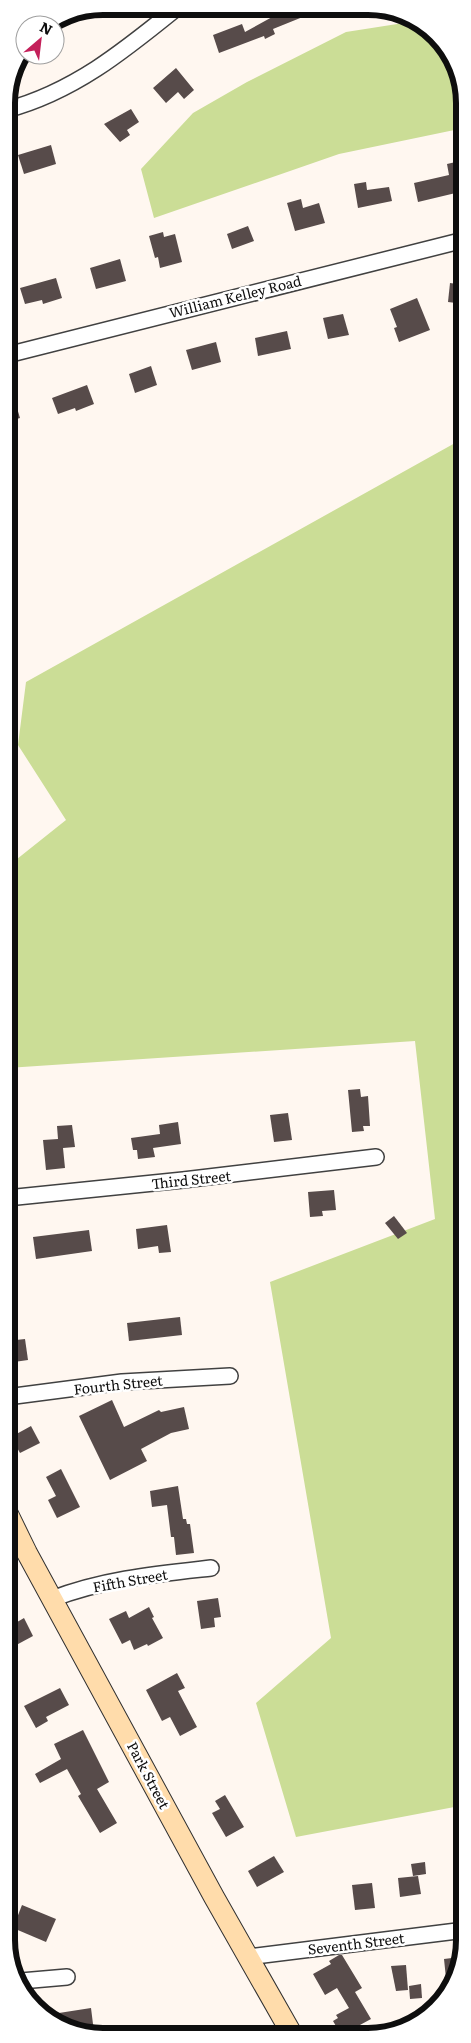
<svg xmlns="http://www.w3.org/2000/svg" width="471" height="2043" viewBox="0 0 471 2043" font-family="Literata,serif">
	<rect width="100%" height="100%" fill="#fff7f0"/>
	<g fill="#cbdd96">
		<polygon points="410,22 441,39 464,90 464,128 339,154 154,218 141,169 193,113 247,82 346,32"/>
		<polygon points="464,438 465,1805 296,1837 256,1703 331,1638 270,1282 435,1219 415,1041 7,1068 7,867 66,820 18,745 26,682"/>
	</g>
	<g fill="#574b4a">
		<polygon points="271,7 325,8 273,29 275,34 265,39 264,36 219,53 213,35 242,24 245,32 274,16"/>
		<polygon points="176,68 194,90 184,99 178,92 166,103 153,88"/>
		<polygon points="131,109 139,122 127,130 130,135 120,142 104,124"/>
		<polygon points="51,145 56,164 24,174 18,155"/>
		<polygon points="460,161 464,177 464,191 418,202 414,183 449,175 447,164"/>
		<polygon points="366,182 367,190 389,187 392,201 358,208 354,184"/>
		<polygon points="301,199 303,208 319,203 325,223 295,231 287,203"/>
		<polygon points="248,226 254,241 232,249 227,234"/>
		<polygon points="163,232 164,237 175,234 182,262 160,268 158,257 155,258 149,236"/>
		<polygon points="120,259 126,281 96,289 90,268"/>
		<polygon points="56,278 62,298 43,304 42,300 25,304 20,288"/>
		<polygon points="450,283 464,285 464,304 448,302"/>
		<polygon points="417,298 430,330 399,342 394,328 397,327 390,309"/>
		<polygon points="343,314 349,335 328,339 323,318"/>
		<polygon points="287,331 291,349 258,356 255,338"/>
		<polygon points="216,342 221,362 192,370 186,350"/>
		<polygon points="151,366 157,385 135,393 129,374"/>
		<polygon points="7,385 10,385 20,418 7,422"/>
		<polygon points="87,385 94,404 76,411 75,408 58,414 52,398"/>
		<polygon points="360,1089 361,1097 368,1096 370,1126 363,1126 364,1131 352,1132 348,1090"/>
		<polygon points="288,1113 292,1140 274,1142 270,1115"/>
		<polygon points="178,1122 181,1144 153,1148 155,1157 138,1159 137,1150 133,1150 131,1138 160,1134 159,1125"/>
		<polygon points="72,1125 75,1147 63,1148 65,1168 46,1170 43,1140 58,1139 57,1126"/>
		<polygon points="334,1190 336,1210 322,1211 323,1216 310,1217 308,1192"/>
		<polygon points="394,1216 407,1233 398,1239 385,1223"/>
		<polygon points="167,1225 171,1252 159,1253 158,1246 138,1249 136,1229"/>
		<polygon points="89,1230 92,1251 36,1259 33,1237"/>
		<polygon points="180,1317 182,1335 129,1341 127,1323"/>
		<polygon points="25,1339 28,1360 7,1363 7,1341"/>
		<polygon points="112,1400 124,1427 159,1410 161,1412 184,1407 189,1429 171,1433 141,1449 147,1461 110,1480 79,1416"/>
		<polygon points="31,1426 40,1443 20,1453 11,1437"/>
		<polygon points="61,1469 80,1507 57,1518 48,1500 56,1496 46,1477"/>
		<polygon points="178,1486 183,1519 186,1519 187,1524 190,1524 194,1553 176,1555 174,1537 171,1537 167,1505 152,1507 150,1491"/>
		<polygon points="218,1598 221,1617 214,1618 215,1627 201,1629 197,1601"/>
		<polygon points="149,1607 154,1617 152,1618 163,1638 148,1646 147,1644 134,1650 130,1640 122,1644 109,1619 126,1611 129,1618"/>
		<polygon points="24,1618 33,1636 7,1650 7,1628"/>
		<polygon points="177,1673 185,1688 178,1691 197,1727 180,1736 170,1717 162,1721 146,1690"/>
		<polygon points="60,1688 69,1705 46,1717 48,1721 36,1728 24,1706"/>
		<polygon points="83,1730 109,1782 97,1789 117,1823 100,1833 78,1796 81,1794 67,1769 40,1783 35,1774 61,1759 54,1744"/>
		<polygon points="225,1795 244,1827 226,1837 212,1813 220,1809 215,1801"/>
		<polygon points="274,1856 284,1872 257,1887 248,1871"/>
		<polygon points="425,1862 426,1874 413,1876 411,1864"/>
		<polygon points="418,1876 421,1894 400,1897 398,1878"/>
		<polygon points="372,1883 375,1908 355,1910 352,1885"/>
		<polygon points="22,1905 56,1919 46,1942 13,1928"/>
		<polygon points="339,1955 342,1955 362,1988 355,1992 371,2019 347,2032 345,2030 340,2033 333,2021 338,2018 336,2015 349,2008 337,1988 325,1995 313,1974 331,1964 329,1961"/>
		<polygon points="460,1957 456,1966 447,1988 444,1959"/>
		<polygon points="406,1965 408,1990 396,1991 391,1966"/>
		<polygon points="421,1984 422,1998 410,1999 409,1986"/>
		<polygon points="91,2008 94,2032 82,2034 46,2015"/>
	</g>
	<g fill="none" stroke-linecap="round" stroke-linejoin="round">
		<g stroke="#414141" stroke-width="18">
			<g id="street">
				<path d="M6,110C74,92 125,50 178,7"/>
				<polyline points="7,355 464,240"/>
				<polyline points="7,1198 183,1180 376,1157"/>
				<polyline points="7,1397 122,1382 230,1376"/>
				<path d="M52,1599C103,1579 157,1574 211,1568"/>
				<polyline points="248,1957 465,1930"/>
				<polyline points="21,1981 67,1977"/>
			</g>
		</g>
		<g stroke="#303030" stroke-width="22">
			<polyline id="secondary" points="7,1512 27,1553 214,1897 293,2036"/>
		</g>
		<use href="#street" stroke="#fff" stroke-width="15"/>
		<use href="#secondary" stroke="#ffdcab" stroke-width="20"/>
	</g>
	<g text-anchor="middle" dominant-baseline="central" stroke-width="5" stroke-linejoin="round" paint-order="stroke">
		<g font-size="14" fill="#0e0e0e" stroke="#fff">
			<text transform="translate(235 296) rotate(-14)">William Kelley Road</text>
			<text transform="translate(191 1179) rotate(-6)">Third Street</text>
			<text transform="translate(118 1384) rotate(-6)">Fourth Street</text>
			<text transform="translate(130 1580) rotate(-10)">Fifth Street</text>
			<text transform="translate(149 1775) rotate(62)">Park Street</text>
			<text transform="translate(356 1943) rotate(-7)">Seventh Street</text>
		</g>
	</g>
	<path d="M0 0H471V2043H0ZM103 15H368A88 88 0 0 1 456 103V1940A88 88 0 0 1 368 2028H103A88 88 0 0 1 15 1940V103A88 88 0 0 1 103 15Z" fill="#fff" fill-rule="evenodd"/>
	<path fill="none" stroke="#0e0e0e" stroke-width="6" d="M103 15H368A88 88 0 0 1 456 103V1940A88 88 0 0 1 368 2028H103A88 88 0 0 1 15 1940V103A88 88 0 0 1 103 15Z"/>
	<g transform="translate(40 40) rotate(28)"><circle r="24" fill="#ffffff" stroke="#9f9f9f"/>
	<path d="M0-4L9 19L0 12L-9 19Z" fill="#c4205a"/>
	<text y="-8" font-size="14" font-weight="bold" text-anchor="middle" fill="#0e0e0e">N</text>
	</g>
</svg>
